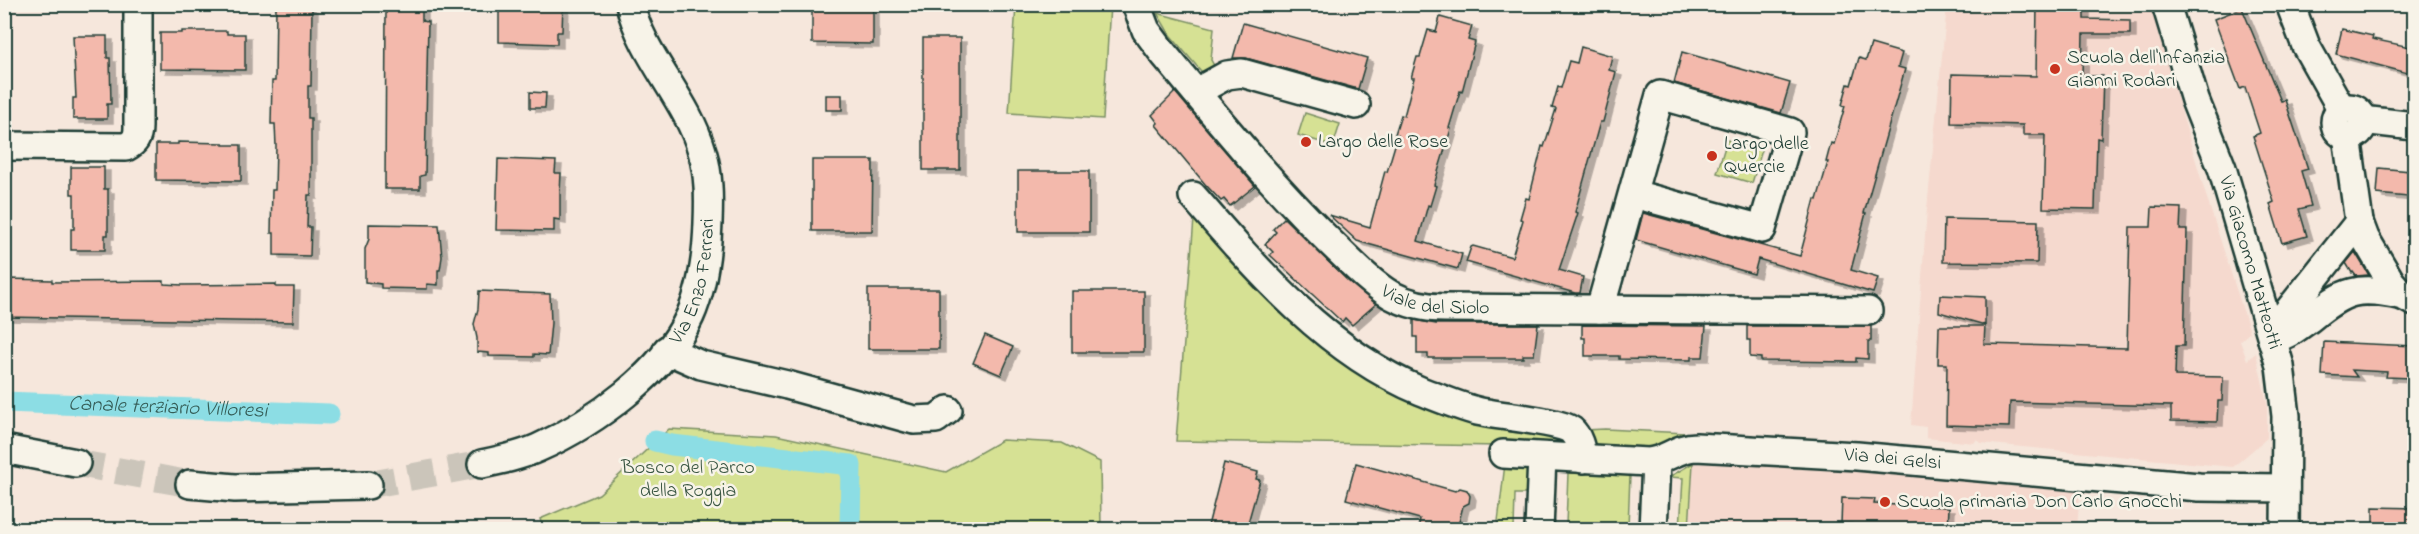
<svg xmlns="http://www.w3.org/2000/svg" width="2419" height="534" viewBox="0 0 2419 534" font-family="'Indie Flower',sans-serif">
	<defs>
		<filter id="shadow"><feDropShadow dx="6" dy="4" stdDeviation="0" flood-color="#0004"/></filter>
	</defs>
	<rect width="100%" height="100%" fill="#f6e7dc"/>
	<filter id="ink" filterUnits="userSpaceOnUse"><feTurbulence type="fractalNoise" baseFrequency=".0167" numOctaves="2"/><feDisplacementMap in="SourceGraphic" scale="12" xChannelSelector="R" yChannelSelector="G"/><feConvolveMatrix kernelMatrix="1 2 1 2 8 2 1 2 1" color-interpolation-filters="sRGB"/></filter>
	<g filter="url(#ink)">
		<g fill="#f5d9ce">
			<polygon points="1947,5 2150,5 2205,192 2250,332 2240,341 2247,360 2256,353 2267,403 2267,438 2233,467 1981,443 1977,439 1974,443 1926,438 1926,427 1911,425 1927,209"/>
			<polygon points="1693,463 1808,467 2080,491 2077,529 1689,530"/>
		</g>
		<g fill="#d6e194" stroke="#7a8f64" stroke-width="1.5">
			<polygon points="1016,5 1110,5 1103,119 1009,113"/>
			<polygon points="1157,13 1214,28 1211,60 1217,71 1207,78 1170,35"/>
			<polygon points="1305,113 1340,124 1333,146 1298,135"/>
			<polygon points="1727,140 1762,150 1752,183 1717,173"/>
			<polygon points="1194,219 1265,295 1361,374 1422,406 1438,412 1511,432 1563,438 1559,447 1176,441"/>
			<polygon points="669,429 776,435 946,472 1002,440 1062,443 1100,462 1101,529 543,529 540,519 599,494"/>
			<polygon points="1605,429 1767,437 1769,439 1650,452 1592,450 1585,430"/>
			<polygon points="1693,463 1689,529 1680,529 1683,478 1669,477"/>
			<polygon points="1505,464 1531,471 1534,494 1515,494 1514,529 1497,530"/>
			<polygon points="1568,473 1630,475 1628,527 1566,525"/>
			<polygon points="2139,522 2255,526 2255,529 2139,529"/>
		</g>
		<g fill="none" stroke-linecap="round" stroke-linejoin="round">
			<g stroke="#8cdde4" stroke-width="21">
				<path id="s1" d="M4,402L329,414"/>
				<polyline points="655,441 672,445 851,465 850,530"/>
			</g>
		</g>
		<g fill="#f3b9ac" stroke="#1f3d34" stroke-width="1.5" filter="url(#shadow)">
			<polygon points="276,4 309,4 309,8 312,8 311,86 308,86 308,118 311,118 311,195 308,195 307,227 311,227 310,256 274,255 274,233 271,233 272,190 275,190 276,146 275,124 271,124 272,81 275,81"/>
			<polygon points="512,4 563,4 562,32 557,32 557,44 499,42 499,11 512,11"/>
			<polygon points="812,4 873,4 873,44 812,43"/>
			<polygon points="2037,4 2084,4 2084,19 2130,20 2130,34 2083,34 2082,76 2103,76 2101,139 2097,138 2095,209 2043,208 2045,135 2023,135 2023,125 1951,123 1952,74 2036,76"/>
			<polygon points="386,6 422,7 422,21 428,22 425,175 420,176 420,189 385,189"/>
			<polygon points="2242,8 2281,101 2285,100 2308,169 2301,171 2311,206 2299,209 2307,236 2282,243 2270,204 2274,202 2253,136 2260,133 2245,87 2240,89 2214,19"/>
			<polygon points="1440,17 1472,26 1468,40 1475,42 1462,92 1460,91 1449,128 1451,129 1434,185 1436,186 1430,206 1428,205 1418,241 1462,254 1458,269 1357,241 1329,215 1370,227 1385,171 1387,172 1398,135 1395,134 1401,115 1404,116 1414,78 1411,78 1417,57 1420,57 1428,30 1436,32"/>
			<polygon points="1243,23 1367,58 1358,89 1246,58 1233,58"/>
			<polygon points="2342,29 2373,36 2372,39 2415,48 2415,75 2336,54"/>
			<polygon points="182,31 227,31 227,34 245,34 245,70 160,69 160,33 182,33"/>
			<polygon points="73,36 107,36 107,58 110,58 111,104 107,104 107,119 73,119 73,98 76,98"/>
			<rect x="923" y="38" width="37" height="132"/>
			<polygon points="1871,44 1902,53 1898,67 1905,69 1864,213 1866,213 1851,270 1878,278 1873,293 1758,259 1754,274 1636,240 1643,213 1800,256 1815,199 1817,200 1828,162 1826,162 1831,143 1834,144 1845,106 1842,105 1848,84 1851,85 1859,58 1866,60"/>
			<polygon points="1581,47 1612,56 1609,70 1616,72 1603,122 1600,122 1575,212 1578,213 1559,270 1583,277 1580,293 1575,293 1466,262 1471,247 1473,246 1512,257 1523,220 1520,219 1526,198 1529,199 1542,146 1544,147 1556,109 1552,108 1558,87 1561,88 1569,61 1577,63"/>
			<polygon points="1682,52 1790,83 1781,113 1674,83"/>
			<polygon points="530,92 546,93 545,108 530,108"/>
			<polygon points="1175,92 1255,186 1230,206 1224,199 1221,201 1205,184 1156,125 1158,123 1152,115"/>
			<rect x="826" y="95" width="16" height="15"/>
			<polygon points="178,142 223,143 223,145 241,145 241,181 156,180 156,144 178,144"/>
			<polygon points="498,159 556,161 555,173 561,173 560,193 560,220 554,219 554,231 496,230"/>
			<polygon points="812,160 873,160 872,231 812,231"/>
			<polygon points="71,167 104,167 104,189 108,189 108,235 105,235 105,250 71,250 71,229 74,229 74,194 71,194"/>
			<polygon points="2379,168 2410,171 2408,197 2377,194"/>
			<rect x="1018" y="171" width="71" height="61"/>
			<polygon points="2152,207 2181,208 2180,230 2187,230 2184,346 2176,346 2175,376 2223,377 2222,401 2218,401 2217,422 2171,421 2171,406 2010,402 2009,427 1946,425 1947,364 1938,364 1939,326 1985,326 1984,344 2127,348 2130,227 2151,227"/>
			<polygon points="1284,218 1348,281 1376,304 1352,325 1345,318 1342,322 1270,255 1273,252 1265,244 1276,232 1273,229"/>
			<polygon points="1944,219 2038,221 2037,263 1943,262"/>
			<polygon points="369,224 439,225 442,257 440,270 438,270 438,285 427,284 427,289 381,288 381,284 365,282 365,249 369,239"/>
			<polygon points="2355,252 2369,275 2356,276 2353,272 2352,273 2346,263"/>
			<polygon points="6,279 52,280 52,282 164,281 164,284 182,285 276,284 276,287 294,287 293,322 4,317 4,282"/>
			<rect x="868" y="289" width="71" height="60"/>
			<polygon points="479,291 550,294 551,323 548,355 534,354 534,357 489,356 489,353 477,352 477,338 474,324 478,309"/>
			<rect x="1072" y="291" width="72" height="61"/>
			<polygon points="1940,295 1985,297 1985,325 1939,312"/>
			<polygon points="1414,320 1436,324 1538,324 1534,355 1523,355 1523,358 1428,358 1428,354 1417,354 1417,337 1414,337"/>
			<polygon points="1582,325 1706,326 1703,357 1691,357 1691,360 1619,359 1619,356 1585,356 1585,338 1582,338"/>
			<polygon points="1747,326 1871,326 1871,341 1868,341 1868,359 1856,358 1856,362 1761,361 1761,358 1750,357 1750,340 1747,340"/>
			<polygon points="985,335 1013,347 1001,375 973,363"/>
			<polygon points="2324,342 2415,346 2414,372 2411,373 2411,378 2386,377 2387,372 2352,370 2357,377 2322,375"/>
			<polygon points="1224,463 1258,472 1256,479 1260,480 1246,530 1207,530"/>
			<polygon points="1356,463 1455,491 1460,488 1467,490 1470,496 1469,503 1463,506 1457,530 1418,530 1420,519 1346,499"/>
			<polygon points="1842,498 1875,499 1874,504 1949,507 1948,530 1852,530 1852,524 1841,524"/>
			<polygon points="2373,507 2415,508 2415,530 2373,530"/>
		</g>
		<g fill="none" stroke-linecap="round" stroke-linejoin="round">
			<g stroke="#cbc5ba" stroke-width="27" stroke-dasharray="27 14" stroke-linecap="butt">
				<polyline points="76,463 190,484"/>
				<polyline points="368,485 482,464"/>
			</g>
			<g stroke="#1f3d34" stroke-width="32">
				<g id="minor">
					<path id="s2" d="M1136,4L1146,30L1163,53C1216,117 1270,183 1329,241C1349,260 1368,281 1391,295C1408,304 1425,308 1444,308L1868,311"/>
					<path id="s3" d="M2166,4L2195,100L2222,168L2280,366L2286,416L2285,530"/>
					<polyline points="2290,4 2306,46 2342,110"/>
					<polyline points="1196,92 1227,75 1242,73 1356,105"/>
					<circle cx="2349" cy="122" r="14"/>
					<polyline points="2362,120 2414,126"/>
					<polyline points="2347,136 2359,222 2365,238 2391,282 2403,296 2414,302"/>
					<path d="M4,146L126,147C135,142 138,138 138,127V4"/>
					<path d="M1193,196C1257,270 1328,353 1421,391C1439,398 1458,406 1477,411C1497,416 1559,421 1571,430C1579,437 1581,449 1583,459"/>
					<polyline points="1600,309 1660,95 1790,132 1762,229 1634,194"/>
					<polyline points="2272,339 2282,319 2359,222"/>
					<path d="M2272,339C2288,336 2296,328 2309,319C2346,289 2357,286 2403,296"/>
					<polyline points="667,350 701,365 787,385 914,420 936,419 948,410"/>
					<polyline points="4,449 76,463"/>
					<path id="s4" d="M1503,454L1648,462C1665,461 1678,447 1696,447L1857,456L2199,487L2285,488"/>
					<path id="s5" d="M482,464C501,460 520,456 538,448C594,423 664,373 690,316C703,287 707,254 708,223C709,198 709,174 702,151C687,99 642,56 630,4"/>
					<polyline points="190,484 235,488 368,485"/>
					<polyline points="1539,530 1542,457"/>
					<polyline points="1653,530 1656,462"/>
				</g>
			</g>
			<use href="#minor" stroke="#f7f3e8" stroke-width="27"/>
		</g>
	</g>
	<g fill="#c8321e" stroke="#f7f3e8" stroke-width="2">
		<circle cx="2055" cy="69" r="6"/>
		<circle cx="1306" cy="142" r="6"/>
		<circle cx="1712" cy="156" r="6"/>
		<circle cx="1885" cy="502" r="6"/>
	</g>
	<g text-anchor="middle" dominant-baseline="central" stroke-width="5" stroke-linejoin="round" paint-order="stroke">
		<g font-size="20" fill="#1f3d34" stroke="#f7f3e8" text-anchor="start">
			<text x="2067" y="58">Scuola dell'Infanzia<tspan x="2067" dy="23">Gianni Rodari</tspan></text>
			<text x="1318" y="142">Largo delle Rose</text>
			<text x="1724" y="144">Largo delle<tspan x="1724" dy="23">Quercie</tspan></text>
			<text x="1897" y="502">Scuola primaria Don Carlo Gnocchi</text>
		</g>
		<g font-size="20" fill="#1f3d34" stroke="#f7f3e8">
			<text stroke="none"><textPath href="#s3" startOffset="272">Via Giacomo Matteotti</textPath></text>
			<text stroke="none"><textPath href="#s5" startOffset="298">Via Enzo Ferrari</textPath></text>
			<text stroke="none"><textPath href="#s2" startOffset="435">Viale del Siolo</textPath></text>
			<text stroke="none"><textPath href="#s4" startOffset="393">Via dei Gelsi</textPath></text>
		</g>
		<g font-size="20" fill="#3a5642" stroke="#f7f3e8">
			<text x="688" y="468">Bosco del Parco<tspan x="688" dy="23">della Roggia</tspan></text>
		</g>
		<g font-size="21" font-style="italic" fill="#355d57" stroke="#f7f3e8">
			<text stroke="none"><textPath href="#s1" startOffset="164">Canale terziario Villoresi</textPath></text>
		</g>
	</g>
	<rect width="2419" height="534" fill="none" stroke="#f7f3e8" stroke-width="24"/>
	<rect x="12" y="12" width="2395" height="510" fill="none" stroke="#1f3d34" stroke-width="2" filter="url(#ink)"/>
</svg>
